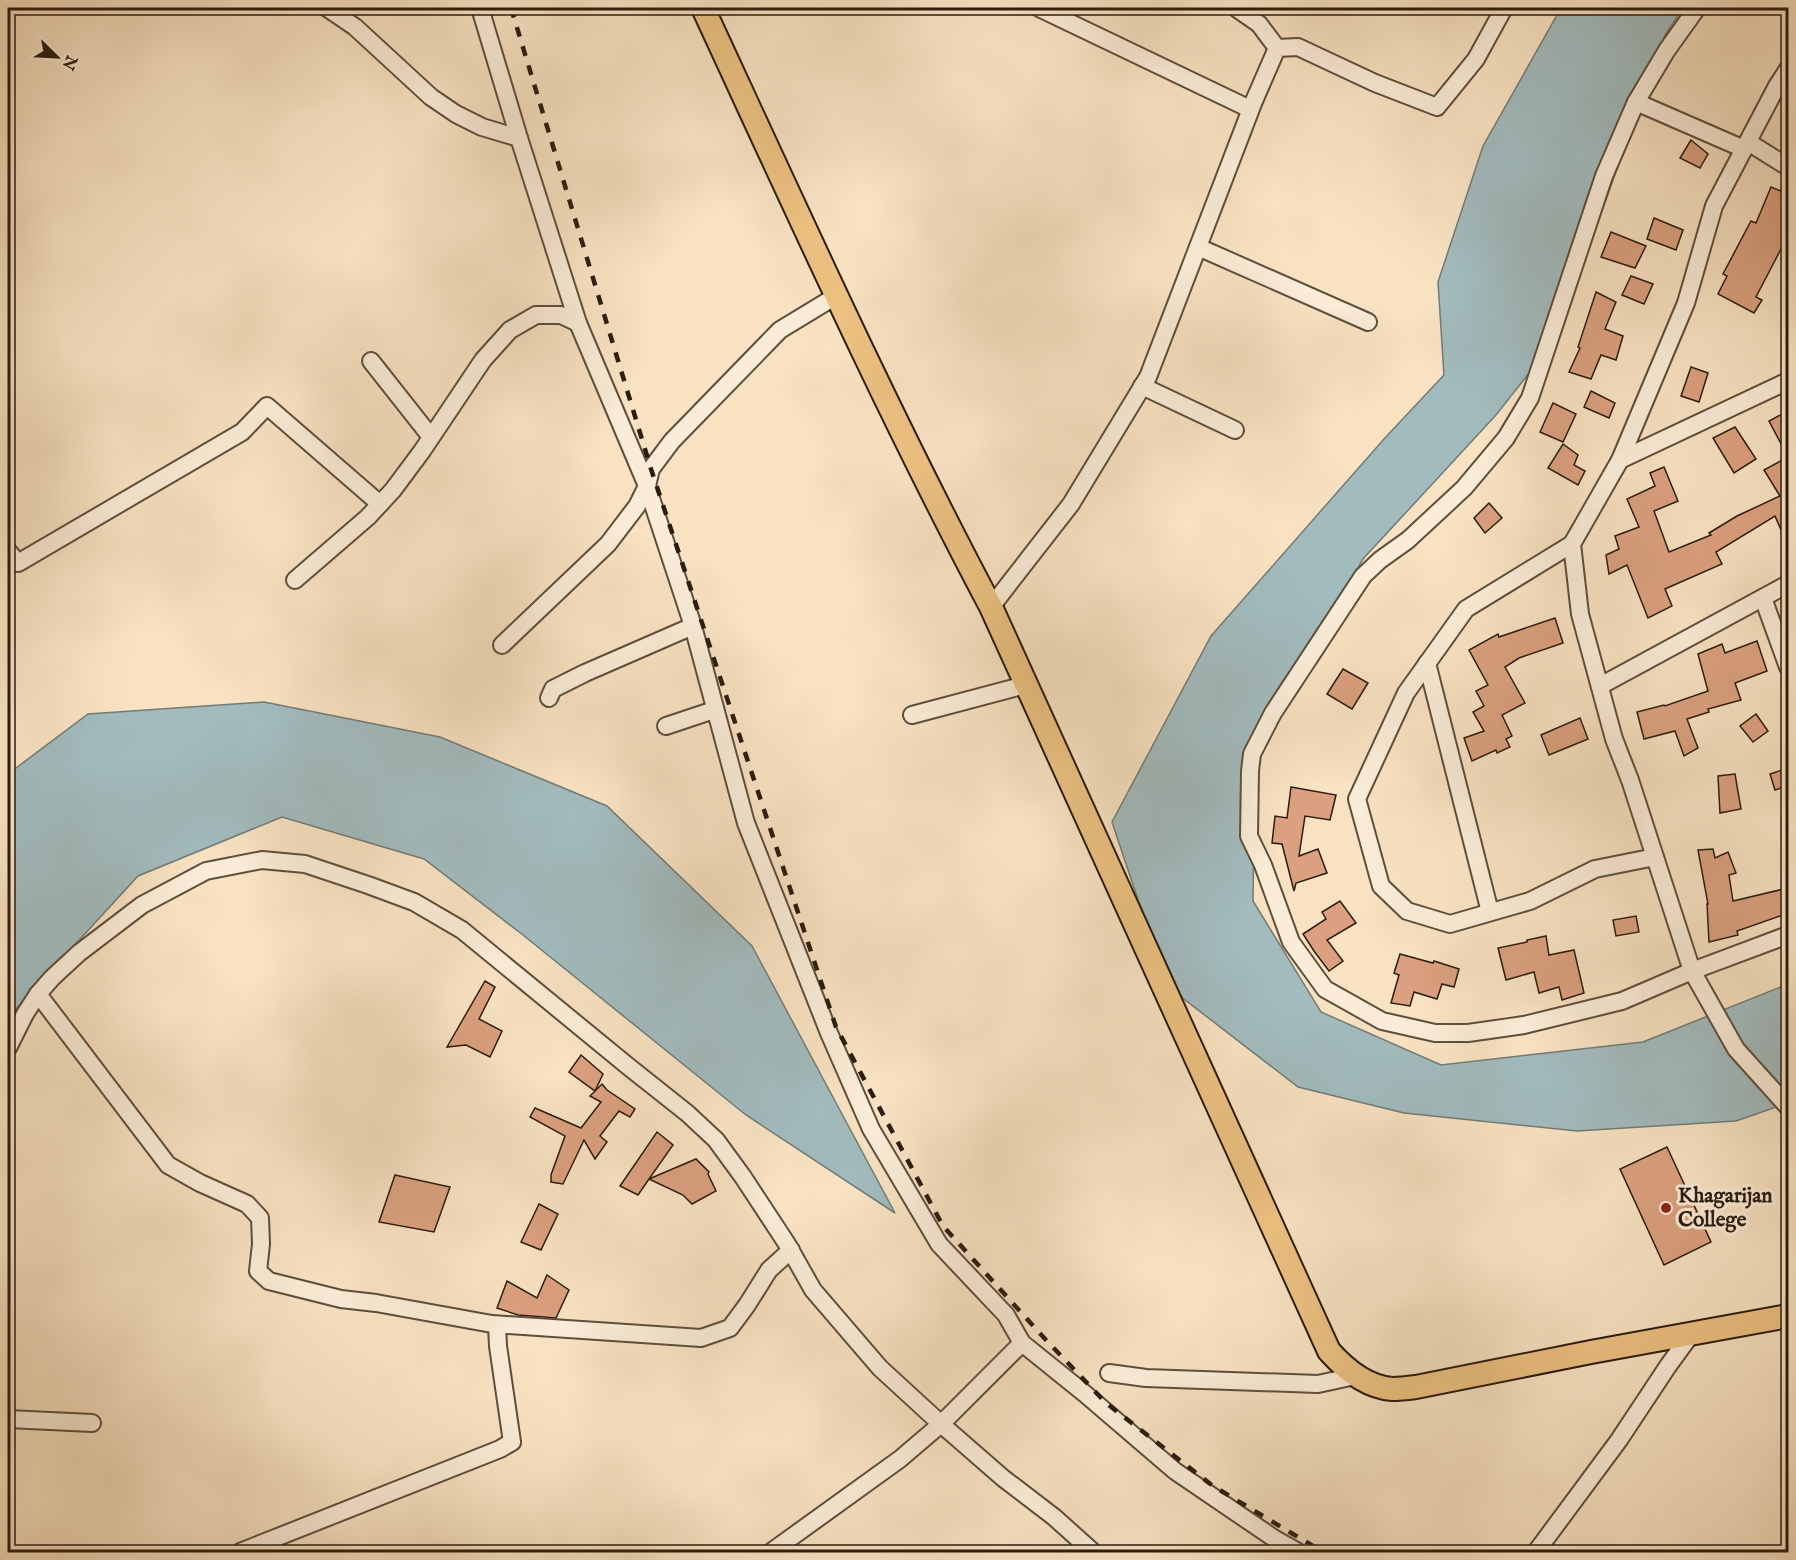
<svg xmlns="http://www.w3.org/2000/svg" width="1796" height="1560" viewBox="0 0 1796 1560" font-family="'IM FELL English',serif">
	<rect width="100%" height="100%" fill="#f8e2c2"/>
	<filter id="stains"><feTurbulence type="fractalNoise" baseFrequency=".00333" numOctaves="4"/><feColorMatrix values="0 0 0 0 .2 0 0 0 0 .09 0 0 0 0 .02 0 0 0 .5 -.17"/></filter>
	<radialGradient id="worn" r=".72"><stop offset=".6" stop-color="#630" stop-opacity="0"/><stop offset="1" stop-color="#630" stop-opacity=".3"/></radialGradient>
	<g fill="#a2bbbe" stroke="#727b78" stroke-width="1.5">
		<polygon points="1561,8 1683,8 1665,35 1556,339 1496,415 1363,559 1255,752 1253,901 1321,1012 1441,1065 1643,1042 1788,984 1788,1103 1736,1121 1577,1131 1404,1113 1298,1087 1167,986 1112,822 1211,636 1384,439 1444,375 1438,282 1483,146"/>
		<polygon points="264,702 440,737 607,806 752,946 895,1213 746,1115 523,935 424,859 282,817 138,876 16,1009 8,1029 8,774 88,714"/>
	</g>
	<g fill="#dba07f" stroke="#2a1c0f" stroke-width="1.5">
		<polygon points="1691,140 1708,154 1700,168 1680,158"/>
		<polygon points="1771,187 1788,194 1788,250 1782,247 1756,297 1762,300 1754,313 1718,294 1727,276 1723,274 1751,221 1756,223"/>
		<polygon points="1654,218 1683,230 1676,250 1647,239"/>
		<polygon points="1611,232 1646,246 1635,268 1601,257"/>
		<polygon points="1631,276 1653,284 1644,304 1622,295"/>
		<polygon points="1596,292 1616,302 1605,329 1623,336 1616,360 1601,355 1591,379 1569,372 1580,348 1578,347"/>
		<polygon points="1691,367 1708,373 1699,402 1681,396"/>
		<polygon points="1591,391 1615,403 1609,418 1584,407"/>
		<polygon points="1553,403 1576,414 1563,442 1540,432"/>
		<polygon points="1788,411 1788,546 1775,516 1716,552 1722,564 1665,589 1672,606 1648,618 1627,565 1609,574 1606,555 1619,549 1615,536 1639,527 1627,499 1655,486 1650,473 1664,467 1678,501 1654,511 1669,552 1711,535 1709,533 1737,516 1780,496 1764,470 1788,457 1769,421"/>
		<polygon points="1735,427 1756,459 1734,473 1713,438"/>
		<polygon points="1563,444 1578,455 1574,465 1585,471 1578,485 1548,468"/>
		<polygon points="1489,503 1502,518 1485,533 1474,518"/>
		<polygon points="1555,618 1563,643 1519,658 1505,667 1525,703 1502,715 1512,736 1506,739 1510,747 1497,753 1496,750 1472,761 1464,738 1484,731 1473,712 1484,706 1476,691 1488,685 1469,650 1498,634 1499,637"/>
		<polygon points="1757,641 1767,671 1735,683 1741,700 1708,709 1709,712 1687,719 1698,748 1684,756 1675,731 1644,739 1637,712 1664,705 1665,706 1708,691 1698,654 1722,644 1725,653"/>
		<polygon points="1343,669 1368,683 1352,709 1327,694"/>
		<polygon points="1756,714 1768,731 1753,742 1740,726"/>
		<polygon points="1580,718 1588,739 1549,755 1541,735"/>
		<polygon points="1788,768 1788,786 1775,790 1770,774"/>
		<polygon points="1735,774 1741,809 1720,813 1718,776"/>
		<polygon points="1291,787 1336,795 1330,820 1305,816 1299,856 1318,849 1327,873 1296,883 1294,891 1282,844 1272,843 1275,816 1287,818"/>
		<polygon points="1713,849 1715,858 1728,852 1736,873 1729,875 1733,901 1788,888 1788,910 1782,913 1783,915 1737,931 1738,935 1709,942 1707,904 1708,904 1698,850"/>
		<polygon points="1340,901 1356,923 1327,940 1343,961 1329,971 1314,951 1303,934 1326,919 1322,912"/>
		<polygon points="1636,916 1639,932 1616,936 1613,920"/>
		<polygon points="1546,936 1549,955 1574,950 1584,993 1562,1000 1559,987 1539,993 1534,972 1506,980 1498,948 1527,942 1527,940"/>
		<polygon points="1400,954 1433,963 1434,961 1459,969 1454,987 1442,984 1437,999 1414,992 1410,1006 1391,1003 1399,975 1394,973"/>
		<polygon points="485,981 495,987 479,1019 502,1031 490,1057 466,1045 447,1047"/>
		<polygon points="581,1055 603,1074 595,1091 569,1072"/>
		<polygon points="602,1084 607,1090 635,1109 630,1117 619,1111 600,1136 607,1142 595,1159 584,1140 563,1184 551,1182 551,1175 565,1136 530,1117 535,1108 581,1128 601,1102 590,1096"/>
		<polygon points="657,1132 673,1145 649,1179 696,1159 709,1172 708,1174 716,1191 692,1204 683,1195 649,1179 638,1195 620,1186"/>
		<polygon points="1667,1147 1711,1242 1664,1265 1620,1169"/>
		<polygon points="395,1175 450,1187 434,1232 379,1222"/>
		<polygon points="539,1204 558,1214 541,1250 521,1242"/>
		<polygon points="547,1275 569,1290 556,1318 518,1315 497,1308 507,1281 537,1298"/>
	</g>
	<g fill="none" stroke-linecap="round" stroke-linejoin="round">
		<g stroke="#5e4e3c" stroke-width="20">
			<g id="minor">
				<polyline points="327,8 355,27 431,97 456,114 482,127 519,138"/>
				<polyline points="480,8 519,138 578,323 647,486 693,626 746,823 829,1033 871,1129 939,1244 1006,1315 1022,1343 1084,1393 1175,1471 1275,1539 1298,1552"/>
				<polyline points="1039,8 1250,109"/>
				<polyline points="1236,8 1259,24 1277,48"/>
				<polyline points="1697,8 1667,50 1636,102 1604,176 1530,398 1506,438 1464,488 1408,540 1380,560 1363,576 1273,713 1252,754 1250,771 1249,836 1263,865 1291,942 1325,989 1382,1021 1435,1033 1468,1033 1524,1025 1622,1001 1692,971 1788,935"/>
				<polyline points="1788,69 1777,86 1714,206 1686,303 1620,460 1572,544 1580,614 1614,739 1630,780 1692,971 1736,1049 1788,1107"/>
				<polyline points="1636,102 1744,149"/>
				<polyline points="1748,142 1788,167"/>
				<polyline points="1198,247 1368,322"/>
				<polyline points="371,361 431,437"/>
				<polyline points="1142,386 1235,430"/>
				<polyline points="1620,460 1788,381"/>
				<polyline points="1572,544 1466,609 1406,693 1357,799 1381,886 1407,911 1450,924 1530,901 1595,869 1655,857"/>
				<polyline points="8,551 18,563 242,432 267,406 380,504"/>
				<polyline points="295,580 368,517 393,490 422,451 483,360 510,330 536,315 561,315 578,323"/>
				<polyline points="1763,598 1788,667"/>
				<polyline points="991,607 1071,504 1148,377 1254,101 1277,48 1298,47 1375,83 1437,107 1476,59 1504,8"/>
				<polyline points="502,645 608,544 637,506 647,486 651,469 672,441 780,330 836,296"/>
				<polyline points="1427,663 1490,912"/>
				<polyline points="1600,686 1788,584"/>
				<polyline points="549,698 553,689 585,673 693,626"/>
				<polyline points="912,715 1025,685"/>
				<polyline points="666,726 714,710"/>
				<polyline points="38,994 168,1165 200,1183 247,1204 260,1218 261,1244 258,1271 269,1281 341,1299 376,1303 492,1324 701,1338 730,1328 747,1305 769,1270 791,1250"/>
				<polyline points="8,1048 25,1014 38,994 52,978 79,953 142,905 206,871 262,860 305,864 368,885 414,902 462,930 629,1067 687,1113 716,1140 743,1177 787,1244 813,1290 880,1368 941,1424 1003,1478 1054,1517 1093,1552"/>
				<polyline points="1109,1373 1146,1378 1318,1384 1355,1376"/>
				<polyline points="8,1419 92,1423"/>
				<polyline points="240,1552 500,1449 512,1442 498,1346 497,1325"/>
				<polyline points="771,1552 900,1459 941,1424 1022,1343"/>
				<polyline points="1536,1552 1619,1440 1668,1366 1692,1333"/>
			</g>
		</g>
		<g stroke="#2a1c0f" stroke-width="26">
			<path id="major" d="M703,8C796,209 887,411 991,607L1329,1351C1345,1369 1366,1387 1392,1389C1400,1389 1408,1388 1416,1387L1591,1352L1788,1316"/>
		</g>
		<use href="#minor" stroke="#faecd7" stroke-width="16"/>
		<use href="#major" stroke="#ecc181" stroke-width="22"/>
		<polyline stroke="#2a1c0f" stroke-width="4.5" stroke-dasharray="10 10" stroke-linecap="butt" points="511,8 651,469 836,1027 943,1226 1046,1340 1106,1403 1213,1486 1323,1552"/>
	</g>
	<circle fill="#8f2418" stroke="#faecd7" stroke-width="2" cx="1666" cy="1208" r="6"/>
	<g text-anchor="middle" dominant-baseline="central" stroke-width="6" stroke-linejoin="round" paint-order="stroke">
		<g font-size="21" font-weight="bold" fill="#2a1c0f" stroke="#faecd7" text-anchor="start">
			<text x="1678" y="1196">Khagarijan<tspan x="1678" dy="24">College</tspan></text>
		</g>
	</g>
	<rect width="1796" height="1560" fill="none" stroke="#f8e2c2" stroke-width="30"/>
	<rect x="9" y="9" width="1778" height="1542" fill="none" stroke="#2a1c0f" stroke-width="3"/>
	<rect x="15" y="15" width="1766" height="1530" fill="none" stroke="#2a1c0f" stroke-width="1.5"/>
	<g transform="translate(57 57) rotate(114)" stroke="#faecd7" stroke-width="4.5" paint-order="stroke">
	<path d="M0-4.5L10 22L0 15L-10 22Z" fill="#2a1c0f"/>
	<text y="-9" font-size="16" font-weight="bold" text-anchor="middle" fill="#2a1c0f">N</text>
	</g>
	<rect width="100%" height="100%" filter="url(#stains)"/>
	<rect width="100%" height="100%" fill="url(#worn)"/>
</svg>
